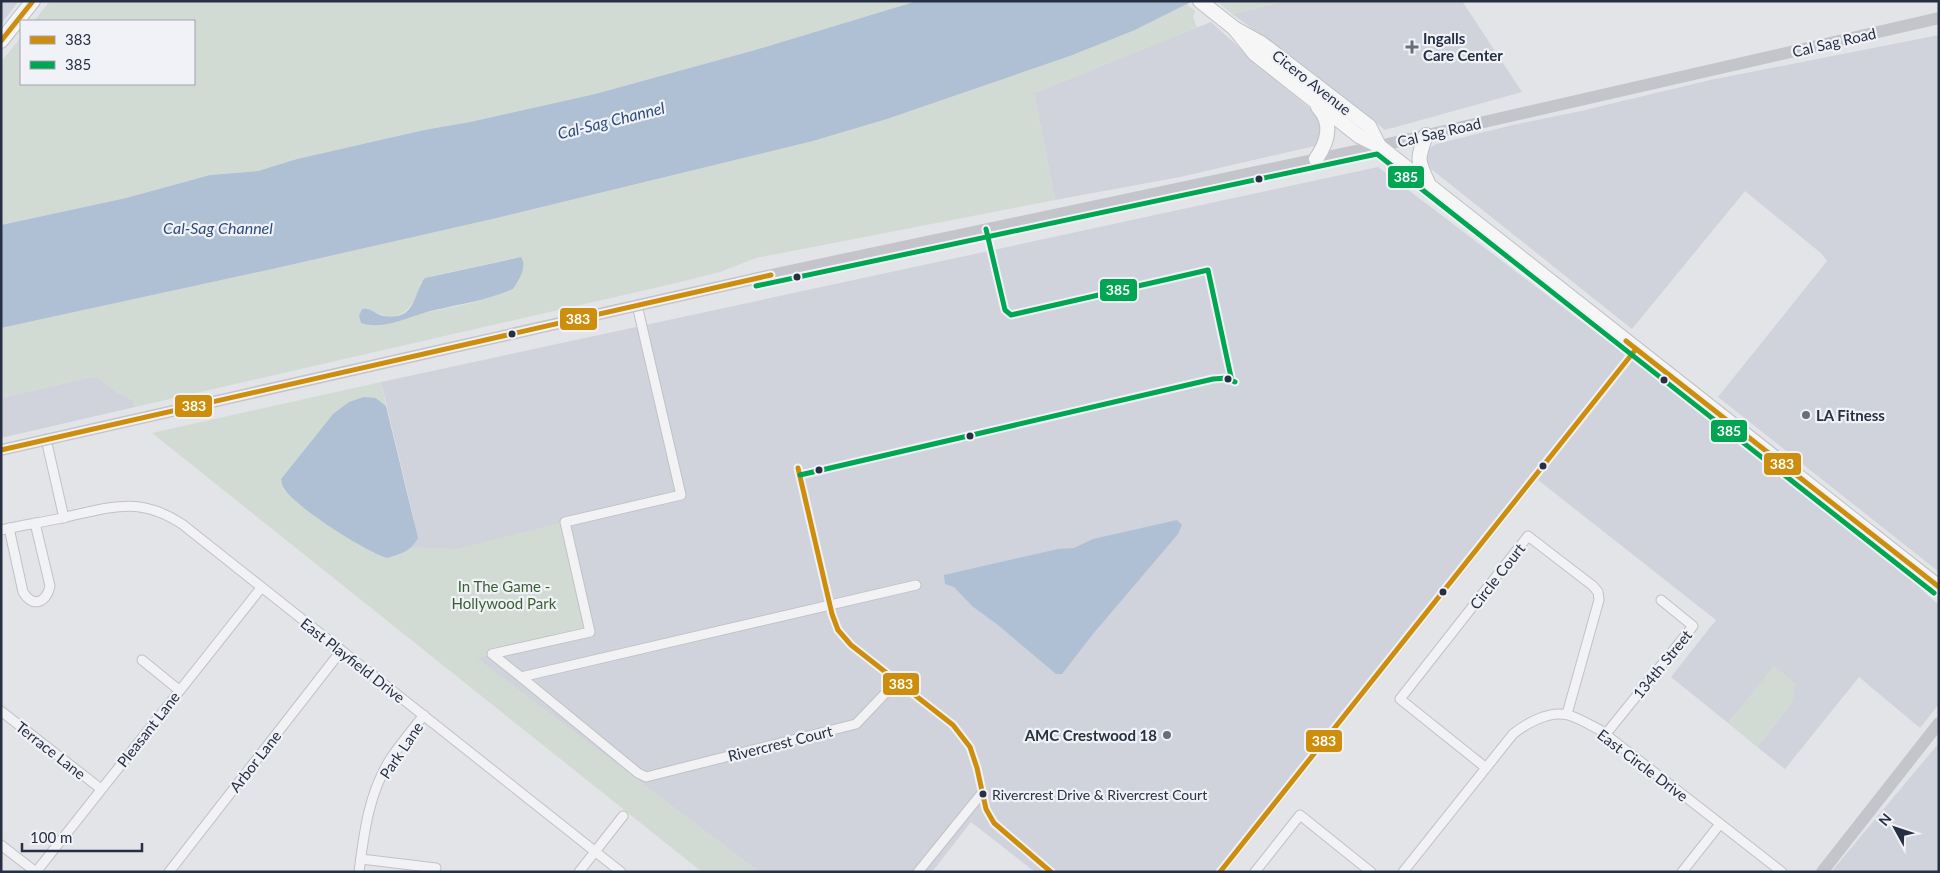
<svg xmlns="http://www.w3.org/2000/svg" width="1940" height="873" viewBox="0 0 1940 873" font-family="Lato,sans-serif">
	<rect width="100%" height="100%" fill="#e2e4e8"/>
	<g fill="#d0d3db">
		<polygon points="1,1 19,1 1,24"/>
		<polygon points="1286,1 1462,1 1522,92 1385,130 1309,70 1232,14"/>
		<polygon points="1211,22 1280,84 1323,119 1320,143 1315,146 1180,177 1055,200 1034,93"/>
		<polygon points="1939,35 1939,572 1718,397 1827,261 1822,254 1745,191 1632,329 1431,169 1425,159 1428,149 1436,144 1513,125 1581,111 1710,80"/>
		<polygon points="1378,167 1635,362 1908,577 1939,605 1939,704 1920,728 1859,677 1785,769 1757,747 1792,703 1774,667 1728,723 1671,677 1716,620 1538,480 1226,872 1035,872 971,822 932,872 759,872 476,658 387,558 414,520 381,382"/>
		<polygon points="95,376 118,393 133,400 135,407 1,438 1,398"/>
		<polygon points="1939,743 1939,872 1831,872"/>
	</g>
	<g fill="#d2dbd3" fill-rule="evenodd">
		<polygon points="50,1 917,1 755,50 595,94 470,122 424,130 297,159 258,171 210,175 126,198 1,225 1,62 21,37 21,84 194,84 194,21 34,21"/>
		<polygon points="1217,1 1286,1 1232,14"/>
		<path d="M1187,4L1195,11L1193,17L1197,28L1034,93L1055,200L756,258L720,272L672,284L135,407L133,400L118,393L95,376L1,398V328L268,270L497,218L813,141L887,119L1070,56L1135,30ZM514,258L523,261V267L513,289C466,309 411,314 361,323L371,310C398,326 414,310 420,283L433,276Z"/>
		<polygon points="381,382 386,406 376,398 333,414 281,479 283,489 300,505 374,553 402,553 413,547 456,549 565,522 590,632 477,658 759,872 702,872 152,433"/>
		<polygon points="1774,666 1796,684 1792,703 1757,747 1728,723"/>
	</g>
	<g fill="#afc0d4">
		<polygon points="917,1 1193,1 1135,30 1070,56 887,119 813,141 497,218 268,270 1,328 1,225 126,198 210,175 258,171 297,159 424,130 470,122 595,94 755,50"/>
		<path d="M521,257C528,267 518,281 513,289C488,300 462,304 435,310C412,315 384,331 361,323L359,316L362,309C371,307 376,315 384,316C417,321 412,294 425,278Z"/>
		<path d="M364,397L376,398L386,406L418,538C411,551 401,554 387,558C363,550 300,510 285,490C282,487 282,483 281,479L333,414L349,402Z"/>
		<polygon points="1177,520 1182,525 1178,534 1093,634 1062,674 1056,674 998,625 972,606 954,587 945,584 944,575 1058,549 1074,548 1093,539"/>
	</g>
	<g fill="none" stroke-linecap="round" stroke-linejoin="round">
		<g stroke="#c0c2c6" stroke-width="11">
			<g id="street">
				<polyline points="637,305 681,495 565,522 590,632 492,654 521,677 916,585"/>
				<polyline points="46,439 64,518"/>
				<path d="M9,528L23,592C33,608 46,603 50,586L35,523"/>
				<path d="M1,530C23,525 45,522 66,517C113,507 139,496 182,524L621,872"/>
				<polyline points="142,660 179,690"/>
				<polyline points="521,677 638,773 646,777 856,724 897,681"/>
				<polyline points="1,711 101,789"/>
				<polyline points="1605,735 1693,626 1661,600"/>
				<polyline points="1485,767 1400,699 1528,536 1593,586 1598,592 1599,600 1567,714"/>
				<polyline points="1,845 36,872"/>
				<polyline points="361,859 436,868"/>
				<polyline points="36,872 261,588"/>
				<polyline points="169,872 341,651"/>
				<path d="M359,872C364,832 369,792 391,758C401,743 413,729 424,715"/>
				<polyline points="579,872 623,816"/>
				<polyline points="918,872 982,793"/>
				<polyline points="1255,872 1300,815 1371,872"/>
				<path d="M1403,872L1513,734C1527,723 1550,710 1568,715C1579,718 1590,725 1600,730L1782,872"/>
				<polyline points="1682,872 1720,824"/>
			</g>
		</g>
		<g stroke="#bec1c5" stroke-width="16">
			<g id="primary">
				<polyline points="1200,1 1234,28 1261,43 1369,126 1379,146"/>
				<polyline points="1234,28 1255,54 1359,136 1379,146 1939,587"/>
				<polyline points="1,41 33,1"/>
				<path d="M1426,135C1417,160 1417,159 1428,183"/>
				<path d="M1316,159C1327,143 1334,124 1318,107"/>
			</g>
		</g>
		<use href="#street" stroke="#f2f2f4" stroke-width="9"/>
		<g stroke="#c3c5ca" stroke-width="12">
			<polyline points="1,450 771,275 1379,146 1939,18"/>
			<polyline points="1822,872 1939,723"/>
		</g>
		<use href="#primary" stroke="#f6f6f7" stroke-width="14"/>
		<g stroke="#f0f2f7" stroke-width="9">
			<g id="bus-1">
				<polyline points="1,41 33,1"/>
				<polyline points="1626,341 1939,587"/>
				<polyline points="1,450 771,275"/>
				<polyline points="798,468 832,614 838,630 851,645 953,725 970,747 977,768 986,809 994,823 1051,872"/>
				<polyline points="1220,872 1636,349"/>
			</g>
		</g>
		<g stroke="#f0f2f7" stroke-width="9">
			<g id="bus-2">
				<polyline points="986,229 1005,310 1011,315 1208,270 1231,377"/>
				<polyline points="756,286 1377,154 1934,593"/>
				<polyline points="800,475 1213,379 1227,378 1235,382"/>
			</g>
		</g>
		<use href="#bus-1" stroke="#cd8e0d" stroke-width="5"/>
		<use href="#bus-2" stroke="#00a651" stroke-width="5"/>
	</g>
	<g fill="#686f7c" stroke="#f0f2f7" stroke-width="2">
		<path d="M1409.5 39.5h5v5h5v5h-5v5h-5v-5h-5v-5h5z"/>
		<circle cx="1806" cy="415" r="5"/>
		<circle cx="1167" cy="735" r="5"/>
	</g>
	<g fill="#273042" stroke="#f0f2f7" stroke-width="2">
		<circle cx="1259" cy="179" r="4.5"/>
		<circle cx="797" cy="277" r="4.5"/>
		<circle cx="512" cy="334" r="4.5"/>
		<circle cx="1228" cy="379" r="4.5"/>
		<circle cx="1664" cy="380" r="4.5"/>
		<circle cx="970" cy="436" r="4.5"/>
		<circle cx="1543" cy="466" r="4.5"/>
		<circle cx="819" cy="470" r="4.5"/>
		<circle cx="1443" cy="592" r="4.5"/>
		<circle cx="983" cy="794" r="4.5"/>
	</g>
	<g text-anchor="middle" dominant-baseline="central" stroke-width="4.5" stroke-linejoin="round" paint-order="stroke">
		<g font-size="14" fill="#273042" stroke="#f0f2f7" text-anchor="start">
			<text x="992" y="794">Rivercrest Drive &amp; Rivercrest Court</text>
		</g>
		<g font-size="15" font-weight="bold" fill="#273042" stroke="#f0f2f7" text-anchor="start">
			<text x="1423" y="38">Ingalls<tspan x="1423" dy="17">Care Center</tspan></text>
			<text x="1816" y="415">LA Fitness</text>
			<text x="1157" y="735" text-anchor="end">AMC Crestwood 18</text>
		</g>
		<g font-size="15" fill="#273042" stroke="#f0f2f7">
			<text transform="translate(1834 42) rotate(-13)">Cal Sag Road</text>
			<text transform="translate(1312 82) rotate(38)">Cicero Avenue</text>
			<text transform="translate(1439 132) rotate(-13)">Cal Sag Road</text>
			<text transform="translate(1497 576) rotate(-52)">Circle Court</text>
			<text transform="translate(353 660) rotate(38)">East Playfield Drive</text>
			<text transform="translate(1662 664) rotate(-51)">134th Street</text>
			<text transform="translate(148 729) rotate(-52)">Pleasant Lane</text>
			<text transform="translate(780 743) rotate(-14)">Rivercrest Court</text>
			<text transform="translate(51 750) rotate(38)">Terrace Lane</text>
			<text transform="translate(401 750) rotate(-56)">Park Lane</text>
			<text transform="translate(255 761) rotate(-52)">Arbor Lane</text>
			<text transform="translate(1643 765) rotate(37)">East Circle Drive</text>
		</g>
		<g font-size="15" fill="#3a5f34" stroke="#f0f2f7">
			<text x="504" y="586">In The Game -<tspan x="504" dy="17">Hollywood Park</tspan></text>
		</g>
		<g font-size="16" font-style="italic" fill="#2f4d79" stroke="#f0f2f7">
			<text transform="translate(611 120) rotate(-14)">Cal-Sag Channel</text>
			<text x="218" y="227">Cal-Sag Channel</text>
		</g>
	</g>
	<g stroke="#f0f2f7" stroke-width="2">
		<rect x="1387" y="165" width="38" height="24" rx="5" fill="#00a651"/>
		<rect x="1099" y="278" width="39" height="24" rx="5" fill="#00a651"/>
		<rect x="559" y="307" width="39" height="24" rx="5" fill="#cd8e0d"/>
		<rect x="174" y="394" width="39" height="24" rx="5" fill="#cd8e0d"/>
		<rect x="1710" y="419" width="38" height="24" rx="5" fill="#00a651"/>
		<rect x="1763" y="452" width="39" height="24" rx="5" fill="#cd8e0d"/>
		<rect x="882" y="672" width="38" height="24" rx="5" fill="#cd8e0d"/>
		<rect x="1305" y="729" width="38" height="24" rx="5" fill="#cd8e0d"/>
	</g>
	<g font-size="14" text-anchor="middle" font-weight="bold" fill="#fff">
		<text x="1406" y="182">385</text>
		<text x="1118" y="295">385</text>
		<text x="578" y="324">383</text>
		<text x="194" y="411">383</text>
		<text x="1729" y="436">385</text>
		<text x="1782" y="469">383</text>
		<text x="901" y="689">383</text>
		<text x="1324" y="746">383</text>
	</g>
	<rect width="1940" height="873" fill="none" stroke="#273042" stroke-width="5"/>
	<rect x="20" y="20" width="175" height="65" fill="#f0f2f7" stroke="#a0a4af"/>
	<rect x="30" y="36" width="25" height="8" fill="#cd8e0d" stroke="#a0a4af"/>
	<text x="65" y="45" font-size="15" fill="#273042">383</text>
	<rect x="30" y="61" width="25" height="8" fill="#00a651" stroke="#a0a4af"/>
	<text x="65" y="70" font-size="15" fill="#273042">385</text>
	<g transform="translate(1895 828) rotate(310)" stroke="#f0f2f7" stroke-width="4" paint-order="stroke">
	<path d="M0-4L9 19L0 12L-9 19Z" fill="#273042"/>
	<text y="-8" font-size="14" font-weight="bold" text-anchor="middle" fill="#273042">N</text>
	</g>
	<path d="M22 843v8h120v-8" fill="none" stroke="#273042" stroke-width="2.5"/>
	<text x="30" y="843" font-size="15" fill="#273042" stroke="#f0f2f7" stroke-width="4" paint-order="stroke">100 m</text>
</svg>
